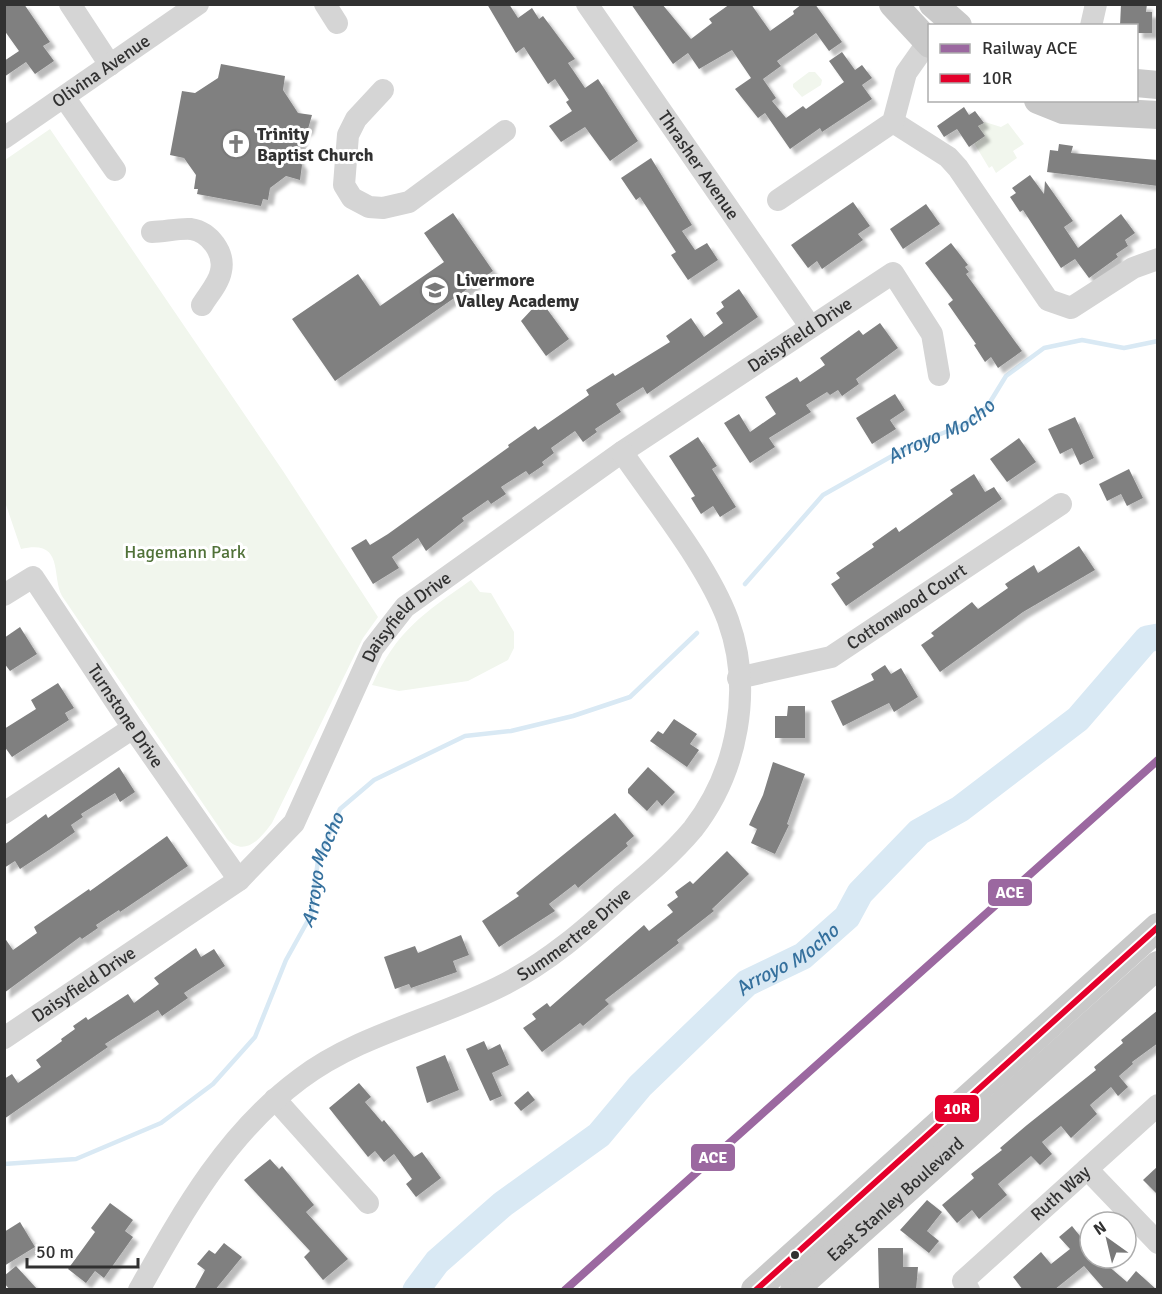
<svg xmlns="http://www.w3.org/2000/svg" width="1162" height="1294" viewBox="0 0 1162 1294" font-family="Signika,sans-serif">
	<defs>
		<filter id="shadow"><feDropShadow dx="5.5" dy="5.5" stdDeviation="1.5" flood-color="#0004"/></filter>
	</defs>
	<rect width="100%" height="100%" fill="#fff"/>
	<g fill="#f1f6ed">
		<polygon points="809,72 815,72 822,80 821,85 802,97 793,87 793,84"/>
		<polygon points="985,122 1001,127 1008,123 1024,144 1013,151 1017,158 996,173 992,166 989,168 974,143 984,136 978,126"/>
		<path d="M50,129L283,471L378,617L363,638L272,823C261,838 245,858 227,839L62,596C51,576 65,539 21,549L5,502V160Z"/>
		<path d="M471,580L480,592L491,593L514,632V648L508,660L468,681L399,691L372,685C397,630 423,614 471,580Z"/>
	</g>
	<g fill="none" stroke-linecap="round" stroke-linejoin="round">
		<g stroke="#d9e9f4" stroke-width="4.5">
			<path id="s1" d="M745,584L823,495L908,447L963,425L987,407L1006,376L1044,348L1082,340L1124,348L1158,341"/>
			<path id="s2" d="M4,1164L76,1159L161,1123L213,1084L255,1037L286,960L311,915L318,860L340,809L374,780L465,736L511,731L573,716L630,697L697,633"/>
		</g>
		<path stroke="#d9e9f4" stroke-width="27" id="s3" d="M416,1290L437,1262L503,1204L599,1135L640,1086L747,983L803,956L847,917L860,893L919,832L960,809L1078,719L1147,639L1158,637"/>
	</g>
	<g fill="#808080" filter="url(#shadow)">
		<polygon points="4,4 24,4 50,42 43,46 54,61 35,74 26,62 4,77 4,61 19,51 4,30"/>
		<polygon points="487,4 509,4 518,18 532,8 539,19 543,16 575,59 568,63 585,88 598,79 638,141 610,161 585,127 561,142 549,126 572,111 566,102 569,100 555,79 548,84 524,47 516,53"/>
		<polygon points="631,4 662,4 691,39 712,23 709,19 730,4 751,4 770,31 794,14 793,11 802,4 815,4 842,42 829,51 816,33 777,61 781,66 763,79 776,98 772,101 786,118 803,106 806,109 844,82 829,61 842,52 855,70 862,65 872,78 862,85 872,99 822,132 820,128 790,149 765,113 758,118 735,89 751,78 732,50 699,69 688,53 673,64"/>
		<polygon points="1121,4 1147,4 1146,12 1152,12 1152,33 1137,33 1137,26 1120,26"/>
		<polygon points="221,64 285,76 283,90 298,113 312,115 308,129 303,132 298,159 302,165 300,180 286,176 270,188 268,200 263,199 261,206 197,194 198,189 194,189 196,175 184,158 170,155 182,91 195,93 218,78"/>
		<polygon points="964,107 969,115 975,111 984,123 978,126 985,136 969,147 957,129 944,137 937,126"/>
		<polygon points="1059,144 1073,146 1071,153 1158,160 1158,186 1047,172 1050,150 1058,151"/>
		<polygon points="651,158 692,225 682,231 695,250 707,243 718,260 688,280 671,255 676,252 640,197 636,200 621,178"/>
		<polygon points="1030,175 1044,194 1045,181 1073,221 1064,227 1078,248 1121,214 1135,233 1125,240 1128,246 1116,254 1118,257 1089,278 1075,259 1061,268 1023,210 1020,212 1010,197 1016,193 1012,188"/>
		<polygon points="853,202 870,226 858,234 863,240 822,269 817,261 808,268 791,245"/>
		<polygon points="926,204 940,224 903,249 890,229"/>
		<polygon points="453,213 493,271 335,381 292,319 358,274 380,306 444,262 424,233"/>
		<polygon points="951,243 968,265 965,267 969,272 966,274 1022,351 998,368 991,357 985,362 974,345 976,344 948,304 953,300 925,263"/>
		<polygon points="739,289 758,317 647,394 643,387 616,404 621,412 595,429 597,432 583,442 575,431 551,448 554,453 542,462 544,465 529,475 526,471 501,487 506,494 491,504 488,500 462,518 464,521 426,551 418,538 392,557 399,568 373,584 351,548 366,539 370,545 388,534 509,447 508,445 535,426 538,430 589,395 586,390 613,373 615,376 670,342 666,336 691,318 704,337 723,323 716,313 724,307 721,302"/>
		<polygon points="544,305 569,339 546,356 521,321 535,306 537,310"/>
		<polygon points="880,323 898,348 856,379 859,384 842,396 838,390 830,395 827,392 806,405 811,412 769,438 775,447 750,463 724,423 739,414 750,432 776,414 765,397 797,377 800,382 825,365 820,358 859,330 863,335"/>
		<polygon points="895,394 905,410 890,420 896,429 872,444 856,418"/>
		<polygon points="1075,417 1094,458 1080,465 1072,448 1060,454 1048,429"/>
		<polygon points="698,437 717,466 712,469 736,507 720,517 713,506 701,514 691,498 695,496 669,456"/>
		<polygon points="1019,438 1036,462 1007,482 990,459"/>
		<polygon points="1129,469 1143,498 1127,506 1121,494 1107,501 1099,484"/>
		<polygon points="974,474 985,492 994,487 1002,499 846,606 831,584 840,578 836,573 874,547 872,544 896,527 899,532 953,494 950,490"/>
		<polygon points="1079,546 1095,570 1023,612 940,672 921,645 934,636 931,633 972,602 978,609 1008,588 1005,584 1034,565 1038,573"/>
		<polygon points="20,627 37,654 10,671 4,663 4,638"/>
		<polygon points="885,665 891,674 901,668 918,697 894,712 889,703 843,726 831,701 874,680 871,674"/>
		<polygon points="58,683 74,708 65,713 69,720 12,757 4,746 4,729 36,709 31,700"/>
		<polygon points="788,706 805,706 805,738 775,738 775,716 787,716"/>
		<polygon points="674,719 697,734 690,744 699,750 687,767 650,741 658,731 663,734"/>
		<polygon points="773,762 805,774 787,824 789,825 775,854 751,843 757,829 749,825 763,795"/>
		<polygon points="119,767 135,792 120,802 115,793 81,814 83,817 71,825 75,832 49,850 20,869 15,861 4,868 4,845 46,814 48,818"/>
		<polygon points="648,767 675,792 662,806 657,800 647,811 628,793 628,789"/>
		<polygon points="615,813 634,836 626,843 628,846 578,888 575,884 549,904 555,911 499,947 482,921 519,896 516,893"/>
		<polygon points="167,836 188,866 120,912 119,910 96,925 98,928 82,939 80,937 4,993 4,937 13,950 37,933 34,927 89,889 90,891"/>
		<polygon points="727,851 749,874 712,909 714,911 677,940 679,943 605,1000 609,1004 583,1026 580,1023 542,1052 523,1028 536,1019 532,1014 547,1003 550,1007 644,925 649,931 673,912 667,905 678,897 675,892 690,881 693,884"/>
		<polygon points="461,935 469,955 453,961 457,972 411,988 409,984 395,989 384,957 415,946 418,953"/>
		<polygon points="196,948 201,957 214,949 225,966 184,993 188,998 162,1016 158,1010 105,1044 108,1047 4,1119 4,1079 12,1074 18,1083 41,1067 36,1060 62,1041 61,1039 75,1029 73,1026 86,1017 88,1020 128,994 134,1003 159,984 154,978"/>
		<polygon points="1158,1010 1158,1043 1132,1062 1133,1064 1119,1076 1128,1087 1118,1096 1111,1087 1090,1105 1097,1114 1071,1138 1061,1126 1042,1142 1052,1154 1040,1165 1031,1156 998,1184 1007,1195 979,1219 972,1210 957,1223 942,1205 974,1178 971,1174 1002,1150 1000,1148 1027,1125 1096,1070 1094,1067 1123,1043 1121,1040"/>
		<polygon points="484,1041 488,1050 500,1044 509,1065 492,1073 502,1096 490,1101 466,1049"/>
		<polygon points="445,1055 459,1090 427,1103 416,1067"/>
		<polygon points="359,1083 371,1097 365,1102 382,1122 384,1120 414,1157 422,1152 441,1178 416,1197 406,1184 412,1179 394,1154 384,1162 375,1151 368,1157 329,1108"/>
		<polygon points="528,1091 535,1100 521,1111 514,1103"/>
		<polygon points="270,1159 279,1169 282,1166 314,1205 306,1212 348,1259 323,1280 304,1257 310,1251 244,1180"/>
		<polygon points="1158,1166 1158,1195 1143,1180"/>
		<polygon points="927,1200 942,1212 927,1231 939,1241 929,1253 900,1230"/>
		<polygon points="110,1203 133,1220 125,1231 133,1237 104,1278 95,1271 86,1283 68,1269 95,1232 91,1228"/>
		<polygon points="20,1222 35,1247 4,1266 4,1232"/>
		<polygon points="1072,1226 1080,1236 1090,1228 1090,1258 1113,1258 1106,1264 1127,1282 1136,1271 1157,1290 1105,1290 1084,1266 1054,1290 1023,1290 1013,1277 1041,1252 1051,1264 1070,1249 1059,1237"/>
		<polygon points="224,1243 242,1257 215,1290 194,1290 205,1270 197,1264 209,1250 215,1254"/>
		<polygon points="878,1248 903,1248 903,1267 918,1267 916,1290 879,1290"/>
		<polygon points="16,1266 38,1290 10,1290 4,1283 4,1276"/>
	</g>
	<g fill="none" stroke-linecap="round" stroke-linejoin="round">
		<g stroke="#d5d5d5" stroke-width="22">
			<polyline points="70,4 110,65"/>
			<polyline points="325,4 337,23"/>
			<path id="s4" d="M587,4L810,326"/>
			<polyline points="1091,26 1096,4"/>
			<polyline points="383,90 356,119 348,135 344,185 352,198 369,207 383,208 409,202 505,131"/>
			<polyline points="64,97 115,170"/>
			<polyline points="893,122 948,157 958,168 1048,300 1071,308 1133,268 1158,259"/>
			<path id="s5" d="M4,138L198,4"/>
			<polyline points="778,200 893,122 906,73 930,39"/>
			<path d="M152,232C164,232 179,228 191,229C210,232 225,253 221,271C219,283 208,295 202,305"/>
			<path id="s6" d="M4,595L33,577L133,728L239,880"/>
			<path id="s7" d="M738,678L831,657L1061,504"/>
			<polyline points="4,813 133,728"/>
			<path id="s8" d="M4,1038L239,880L294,823L373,648L405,607L622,452L893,273L932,334L939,375"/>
			<polyline points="275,1099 368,1203"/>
			<polyline points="1087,1169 1158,1243"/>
			<path id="s9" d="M139,1290C183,1212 226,1134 300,1079C361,1033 438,1019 505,984C549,961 585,930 621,897C646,876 672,854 693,829C738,771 753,689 728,620C707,564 656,502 622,452"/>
			<path id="s10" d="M969,1290L963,1281L1158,1105"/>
		</g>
		<g stroke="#c9c9c9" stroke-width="28">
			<polyline points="893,4 930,44"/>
			<polyline points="933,4 958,26"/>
			<polyline points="1136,83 1158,85"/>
			<polyline points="1038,100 1063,110 1158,115"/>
			<polyline points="755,1290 1158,927"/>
			<path id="s11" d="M794,1290L1158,965"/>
		</g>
		<g stroke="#fff" stroke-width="10">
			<polyline id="bus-1" points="756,1290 1158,927"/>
		</g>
		<use href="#bus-1" stroke="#e4002b" stroke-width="6"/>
		<g stroke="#fff" stroke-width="12">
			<polyline id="rail-1" points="565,1290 1158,760"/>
		</g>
		<use href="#rail-1" stroke="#9b68a0" stroke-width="8"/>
	</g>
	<defs>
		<g id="church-ring" transform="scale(1.5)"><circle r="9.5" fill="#fff" stroke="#797979" stroke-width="1.5"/><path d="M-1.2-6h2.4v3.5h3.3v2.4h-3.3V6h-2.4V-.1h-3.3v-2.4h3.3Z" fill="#797979"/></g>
		<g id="school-ring" transform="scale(1.5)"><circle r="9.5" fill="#fff" stroke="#797979" stroke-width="1.5"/><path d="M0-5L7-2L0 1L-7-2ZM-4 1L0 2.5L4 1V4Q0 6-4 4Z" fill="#797979"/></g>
	</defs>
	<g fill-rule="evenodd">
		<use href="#church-ring" x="236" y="144"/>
		<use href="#school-ring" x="435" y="290"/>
	</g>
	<circle fill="#313131" stroke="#fff" stroke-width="2" cx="795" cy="1255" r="5"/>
	<g text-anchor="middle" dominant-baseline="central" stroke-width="6" stroke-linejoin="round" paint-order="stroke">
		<g font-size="18" fill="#313131" stroke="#fff">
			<text stroke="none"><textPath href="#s5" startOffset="118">Olivina Avenue</textPath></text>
			<text stroke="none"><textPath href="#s4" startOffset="196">Thrasher Avenue</textPath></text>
			<text stroke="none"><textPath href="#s8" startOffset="1086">Daisyfield Drive</textPath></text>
			<text stroke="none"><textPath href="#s7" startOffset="186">Cottonwood Court</textPath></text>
			<text stroke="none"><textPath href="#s8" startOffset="600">Daisyfield Drive</textPath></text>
			<text stroke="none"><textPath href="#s6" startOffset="201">Turnstone Drive</textPath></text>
			<text stroke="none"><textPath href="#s9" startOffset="579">Summertree Drive</textPath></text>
			<text stroke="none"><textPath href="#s8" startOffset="96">Daisyfield Drive</textPath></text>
			<text stroke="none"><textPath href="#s10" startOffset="142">Ruth Way</textPath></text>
			<text stroke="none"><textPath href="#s11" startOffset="136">East Stanley Boulevard</textPath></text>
		</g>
		<g font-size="18" font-weight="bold" fill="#313131" stroke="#fff" text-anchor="start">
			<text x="257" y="134">Trinity<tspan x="257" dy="21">Baptist Church</tspan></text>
			<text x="456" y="280">Livermore<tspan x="456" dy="21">Valley Academy</tspan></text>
		</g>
		<g font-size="18" fill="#517239" stroke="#fff">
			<text x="185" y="552">Hagemann Park</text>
		</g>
		<g font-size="20" font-style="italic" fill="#35709d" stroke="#fff">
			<text stroke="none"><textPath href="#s1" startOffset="252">Arroyo Mocho</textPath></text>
			<text stroke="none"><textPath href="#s2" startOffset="474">Arroyo Mocho</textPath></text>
			<text stroke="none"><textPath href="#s3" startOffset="500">Arroyo Mocho</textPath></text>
		</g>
	</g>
	<g stroke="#fff" stroke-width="2">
		<rect x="987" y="878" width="46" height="29" rx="6" fill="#9b68a0"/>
		<rect x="934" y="1094" width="46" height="29" rx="6" fill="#e4002b"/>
		<rect x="690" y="1143" width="46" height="29" rx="6" fill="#9b68a0"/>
	</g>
	<g font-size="16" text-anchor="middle" font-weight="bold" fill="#fff">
		<text x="1010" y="898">ACE</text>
		<text x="957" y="1114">10R</text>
		<text x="713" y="1163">ACE</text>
	</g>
	<rect width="1162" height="1294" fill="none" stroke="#313131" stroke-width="12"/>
	<rect x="928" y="24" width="210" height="78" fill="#ffffff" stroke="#adadad" stroke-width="1.5"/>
	<rect x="940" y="44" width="30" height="9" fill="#9b68a0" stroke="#adadad" stroke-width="1.5"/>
	<text x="982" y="54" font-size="18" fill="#313131">Railway ACE</text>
	<rect x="940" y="74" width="30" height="9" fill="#e4002b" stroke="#adadad" stroke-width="1.5"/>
	<text x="982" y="84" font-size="18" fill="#313131">10R</text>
	<g transform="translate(1108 1240) rotate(326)"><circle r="28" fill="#ffffff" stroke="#adadad" stroke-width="1.5"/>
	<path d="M0-4.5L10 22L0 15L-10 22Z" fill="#797979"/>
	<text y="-9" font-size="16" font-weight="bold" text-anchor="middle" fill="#313131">N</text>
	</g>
	<path d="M27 1258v9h111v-9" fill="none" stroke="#313131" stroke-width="3"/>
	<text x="36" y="1258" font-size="18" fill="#313131" stroke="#ffffff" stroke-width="4.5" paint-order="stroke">50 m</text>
</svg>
